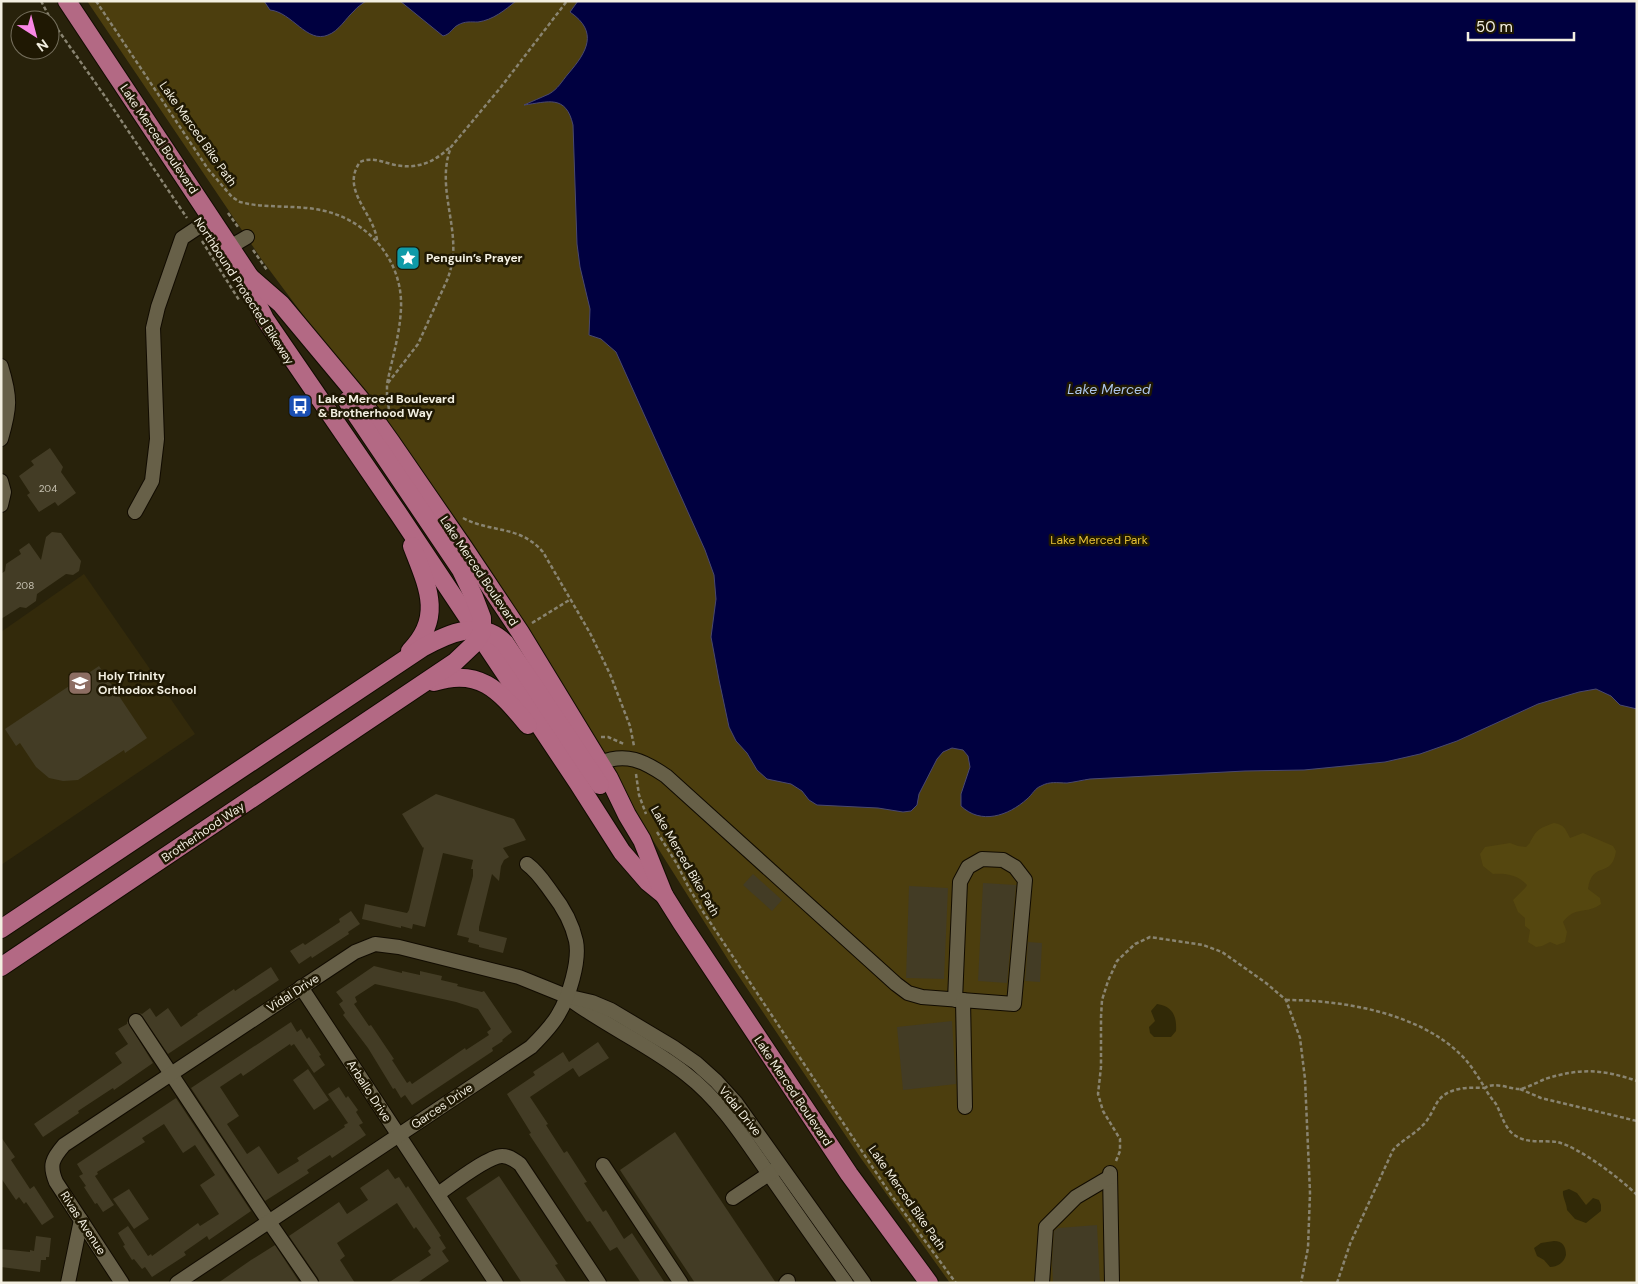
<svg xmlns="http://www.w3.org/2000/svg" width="1638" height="1284" viewBox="0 0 1638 1284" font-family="'DM Sans',sans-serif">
	<rect width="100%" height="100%" fill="#28220b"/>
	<polygon fill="#332a0b" points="84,574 195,734 1,865 1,632"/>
	<polygon fill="#4c3e0e" points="87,1 1637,1 1637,1283 950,1283 860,1157 732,966 627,799 385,425 262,260"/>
	<path fill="#55470f" d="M1554,823C1565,825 1565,829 1570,838L1583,833L1613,846L1616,851C1612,879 1592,860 1588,889L1600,898L1601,904C1586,915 1576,905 1563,922L1567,932L1565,942L1557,945L1550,942L1542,946L1536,947L1528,942L1530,930L1525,926V918L1518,912L1513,900L1526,887L1527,885C1518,875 1506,873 1493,874L1483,866L1480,854L1485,847L1510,843L1518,846L1526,847C1531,843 1530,841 1533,837C1537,828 1546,826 1554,823Z"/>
	<g fill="#312907">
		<path d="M1157,1004C1173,1006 1177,1017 1176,1031L1171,1037H1154L1150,1033L1149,1027L1155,1021L1151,1011Z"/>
		<path d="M1569,1189L1577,1193L1586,1205L1593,1198L1599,1200L1601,1205V1211L1586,1223L1575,1219L1567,1210C1567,1204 1562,1196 1563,1191Z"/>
		<path d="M1554,1241C1563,1241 1566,1247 1566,1255C1564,1263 1557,1267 1550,1267L1544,1260L1537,1256L1534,1248L1541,1243Z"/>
	</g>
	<g fill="#000040" stroke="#494870">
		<path d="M264,1H366C362,4 357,7 354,11C346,18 339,31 328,35C307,44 292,12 270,10Z"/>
		<path d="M400,1H516C505,10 493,20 478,22C471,22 465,21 458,25C452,28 451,34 443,36Z"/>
		<path d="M578,1H1637V709L1620,705L1611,696L1596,689L1579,692L1538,704L1457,741L1420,754L1385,762L1304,770L1245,771L1090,779C1083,780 1075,782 1067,783C1057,783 1050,781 1041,786C1035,788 1032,795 1027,799C1008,816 981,825 961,806V794L970,767L968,756L963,750L952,748L943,752L937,759L919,794L917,805L911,811L903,812L878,808L817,805L809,800L802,791L791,784L767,779L757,770L747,753L736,741L729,727L719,680L711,637L716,599L714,575L705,550L616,352L601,339L589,335L590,309L580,267L577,244L573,125C566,94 548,102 524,105C532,101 541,98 549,94C558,89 562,81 568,74C587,52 599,32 570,12Z"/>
	</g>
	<g fill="#433c25" fill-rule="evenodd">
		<polygon points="50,448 63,467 61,472 76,493 58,506 55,502 39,512 27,495 30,493 19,476 34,465 31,461"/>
		<polygon points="52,532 61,533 73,550 81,561 79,571 73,575 66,574 37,594 36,601 26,608 20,607 1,619 1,574 5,571 6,564 21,554 19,550 29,543 41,560 46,537"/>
		<polygon points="99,666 147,738 125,753 124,750 78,780 63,781 49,778 36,767 20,743 16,746 5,729"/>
		<polygon points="436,794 514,819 526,840 503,848 509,857 504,860 501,866 499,881 492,874 479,927 479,931 507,938 503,953 479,947 479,945 468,942 469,938 457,935 473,876 473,869 471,869 473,860 443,853 425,927 413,924 412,929 401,926 401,928 362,919 365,904 407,913 409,910 424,847 423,848 402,814"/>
		<polygon points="753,874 782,900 772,911 743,885"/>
		<polygon points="983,883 1016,885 1007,983 978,981"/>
		<polygon points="909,886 948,888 944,979 906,978"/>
		<polygon points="351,911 360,924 348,932 349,934 312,958 311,956 299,964 290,951 303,943 305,945 340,922 339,919"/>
		<polygon points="1028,942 1042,943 1040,982 1025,981"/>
		<path d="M374,966L402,973V971L420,975V971L442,976L441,980L458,984L457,986L482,992L484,991L512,1032L502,1040L503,1041L492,1048L493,1051L412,1105L405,1095L401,1098L395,1088L393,1089L368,1048L343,1015L345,1013L339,1004L343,1001L336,992ZM375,984L456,1002L478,1009L491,1029L487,1032L489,1035L466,1050L465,1048L412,1084L410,1081L407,1083L392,1060L394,1059L371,1025L369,1026L354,1004L357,1002L355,997Z"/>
		<polygon points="271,967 279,980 168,1054 140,1013 142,1014 150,1008 156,1017 168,1008 181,1027 198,1015 197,1014 234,989 235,991"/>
		<polygon points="127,1021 153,1063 114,1090 113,1088 78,1111 79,1113 43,1137 34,1124 122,1063 115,1053 128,1044 118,1029 127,1024"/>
		<polygon points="952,1021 956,1084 903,1090 897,1027"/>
		<polygon points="291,1022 297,1032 301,1029 307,1039 309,1037 321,1055 319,1056 325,1065 314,1073 294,1044 291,1046 290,1044 243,1076 241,1073 220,1087 239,1116 227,1124 247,1154 259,1146 278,1174 299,1161 297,1158 345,1127 344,1125 348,1123 328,1094 339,1087 346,1098 348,1096 358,1110 356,1112 363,1123 359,1125 366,1135 332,1158 330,1155 307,1170 309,1173 265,1201 191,1088"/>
		<polygon points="598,1042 609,1058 579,1077 573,1068 530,1097 548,1124 546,1125 564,1153 567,1151 587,1182 584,1183 603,1212 606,1210 624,1239 632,1233 665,1283 641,1283 617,1247 610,1251 590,1221 587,1222 529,1134 531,1133 507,1094 535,1075 533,1072 563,1052 569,1062"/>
		<polygon points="308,1069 329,1100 314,1110 293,1080"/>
		<polygon points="176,1098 251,1211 209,1240 207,1236 184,1252 186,1255 152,1277 145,1267 142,1269 134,1259 132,1260 123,1246 125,1245 118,1233 128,1226 148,1256 151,1254 152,1256 198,1223 200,1226 219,1214 200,1185 215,1175 195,1145 183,1153 164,1124 142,1138 145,1142 97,1172 98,1174 95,1176 114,1205 103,1212 97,1203 95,1204 84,1187 86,1186 79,1176 83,1174 77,1164"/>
		<polygon points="675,1132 776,1283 695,1283 620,1170"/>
		<polygon points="1,1137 15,1157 11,1160 30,1189 34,1186 54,1217 42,1225 26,1202 24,1204 19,1197 16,1200 1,1178"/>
		<polygon points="388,1169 395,1179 399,1177 406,1188 408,1186 441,1236 439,1237 446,1248 442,1251 449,1261 417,1283 388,1283 431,1255 428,1251 431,1248 416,1227 414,1229 397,1203 337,1243 345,1256 340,1260 355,1283 320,1283 318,1278 289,1236 339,1202 347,1214 368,1200 360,1188"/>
		<polygon points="499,1176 558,1264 555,1265 567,1283 522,1283 466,1198"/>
		<polygon points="129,1189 149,1219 134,1229 113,1199"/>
		<polygon points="1097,1225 1100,1283 1053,1283 1052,1263 1054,1231 1058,1228"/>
		<polygon points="36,1236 51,1238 49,1257 46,1257 46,1260 41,1260 40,1272 1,1267 1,1249 30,1252 30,1250 34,1251"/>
		<polygon points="275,1245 300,1283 218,1283 251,1260"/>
	</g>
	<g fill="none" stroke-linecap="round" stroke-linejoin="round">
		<g stroke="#110b00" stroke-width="16">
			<g id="minor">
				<polyline points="230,247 247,237"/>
				<path d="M1,366C11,398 10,408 1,439"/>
				<polyline points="1,481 4,492 1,505"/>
				<polyline points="135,512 152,481 157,439 153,328 158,307 182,238 212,218"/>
				<path d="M600,763C626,752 644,761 666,776L896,984L908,993L922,997L1014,1004L1025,880L1015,867L1003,860L982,859L968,867L960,882L955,1000"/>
				<polyline points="301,987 496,1283"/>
				<path d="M571,1000C608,1027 651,1046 686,1074C721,1101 744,1138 769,1174C794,1210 820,1247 846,1283"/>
				<polyline points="963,1000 965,1107"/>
				<polyline points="136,1021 263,1213 311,1283"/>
				<polyline points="603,1165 681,1283"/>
				<polyline points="1110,1173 1112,1283"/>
				<path d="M438,1194C451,1185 488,1156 502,1156C510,1156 514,1160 520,1164L599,1283"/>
				<polyline points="733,1198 776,1169"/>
				<polyline points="68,1283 81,1220"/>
				<path d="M122,1283L56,1182C49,1165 52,1159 64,1145L355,952L375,944L399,947L519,977L566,996L592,1002L611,1010L673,1047L696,1063L716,1081L736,1103L864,1283"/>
				<path d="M177,1283L531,1047C541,1037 551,1027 558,1015C569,997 580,961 576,941C572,923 563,907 552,893C544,882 538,872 527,864"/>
				<polyline points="786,1283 788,1281"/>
				<polyline points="1042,1283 1046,1227 1076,1197 1110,1177"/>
			</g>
		</g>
		<g stroke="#110b00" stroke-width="20">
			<g id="major">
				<polyline points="67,1 250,277 259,307 265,319 400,516 578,783 622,852 648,882 664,895"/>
				<polyline points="250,277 281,304 361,400 391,442 464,548 520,632 609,778 627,815 642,840 664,895 681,922 849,1174 929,1283"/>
				<path d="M410,651C444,617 427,585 412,546"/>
				<path d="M434,682C481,667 500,692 528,725"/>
				<path d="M1,929L422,648C447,634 481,618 505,643L600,785"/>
				<polyline points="1,967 455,662 475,643 482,632 482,618 474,597 461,570 347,401"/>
			</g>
		</g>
		<g stroke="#898471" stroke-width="2.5" stroke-dasharray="4 2.5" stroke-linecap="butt">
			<polyline points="41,1 51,20 104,95 187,218"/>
			<path d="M96,1L208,169L232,197L240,202L249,204C274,208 300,205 325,211C370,222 403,262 401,308C400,334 392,359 387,384V395L389,410"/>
			<polyline points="228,213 238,227"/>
			<path d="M377,240C374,213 340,190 360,162C371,157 380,161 391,164C414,170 432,164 449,148"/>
			<polyline points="202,241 239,300"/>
			<polyline points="253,250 267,270"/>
			<path d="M388,383L418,344L448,278C450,271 453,263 453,256C456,220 437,183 451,147L501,87L567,1"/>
			<path d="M463,518C491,533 520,525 543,552L590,633L610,674L630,726L634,746"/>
			<polyline points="532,623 571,599"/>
			<polyline points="601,737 608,737 624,744"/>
			<polyline points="636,774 639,795 646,814"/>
			<polyline points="657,832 677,864 688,886 702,910 889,1192 956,1283"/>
			<path d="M1286,1000C1343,1000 1418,1013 1460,1054C1470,1063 1478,1077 1485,1088C1494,1081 1509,1089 1519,1089C1525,1089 1538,1082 1545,1079C1580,1068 1602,1069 1637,1081"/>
			<polyline points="1520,1089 1541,1098 1637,1121"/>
			<polyline points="1116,1161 1120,1151 1120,1139 1103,1111 1098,1094 1101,1067 1101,1017 1102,1000 1108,981 1117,961 1135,944 1150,937 1203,945 1222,952 1266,983 1286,1000 1300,1038 1305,1079 1310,1193 1308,1248 1301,1283"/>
			<path d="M1337,1283L1350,1244L1393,1150C1402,1140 1415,1134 1423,1125C1430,1118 1433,1109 1438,1101C1449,1087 1468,1087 1485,1088C1488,1094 1492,1099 1496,1104C1502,1115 1505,1130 1516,1136C1528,1144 1544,1140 1557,1142C1579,1147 1621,1179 1637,1195"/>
		</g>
		<use href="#minor" stroke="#676048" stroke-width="14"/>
		<use href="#major" stroke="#b36984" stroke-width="18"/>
	</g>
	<defs>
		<g id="sight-square" transform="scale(1.25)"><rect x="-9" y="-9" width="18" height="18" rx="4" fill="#0f9aa8" stroke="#1f1803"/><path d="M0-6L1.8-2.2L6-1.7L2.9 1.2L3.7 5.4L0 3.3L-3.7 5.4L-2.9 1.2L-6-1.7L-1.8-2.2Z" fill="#fff"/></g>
		<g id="bus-square" transform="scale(1.25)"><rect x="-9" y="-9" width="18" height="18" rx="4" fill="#1a4fb4" stroke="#1f1803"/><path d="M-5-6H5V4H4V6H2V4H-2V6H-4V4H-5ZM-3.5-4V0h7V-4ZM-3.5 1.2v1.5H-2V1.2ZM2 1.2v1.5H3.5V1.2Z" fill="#fff"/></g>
		<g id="school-square" transform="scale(1.25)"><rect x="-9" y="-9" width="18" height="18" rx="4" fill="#8d6e63" stroke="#1f1803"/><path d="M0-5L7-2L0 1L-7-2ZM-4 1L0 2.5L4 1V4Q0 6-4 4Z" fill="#fff"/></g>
	</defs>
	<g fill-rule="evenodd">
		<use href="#sight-square" x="408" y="258"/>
		<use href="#bus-square" x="300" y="406"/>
		<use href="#school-square" x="80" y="683"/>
	</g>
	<g text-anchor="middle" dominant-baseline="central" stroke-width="5" stroke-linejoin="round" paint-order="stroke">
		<g font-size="10" fill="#c7c2b2">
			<text x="48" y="488">204</text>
			<text x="25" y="585">208</text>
		</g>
		<g font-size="12" fill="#f3efe1" stroke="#1f1803">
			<text transform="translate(198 134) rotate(55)">Lake Merced Bike Path</text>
			<text transform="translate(159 139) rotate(56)">Lake Merced Boulevard</text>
			<text transform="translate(244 291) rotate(57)">Northbound Protected Bikeway</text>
			<text transform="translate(479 571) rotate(56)">Lake Merced Boulevard</text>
			<text transform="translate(203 832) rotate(-34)">Brotherhood Way</text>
			<text transform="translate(685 861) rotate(60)">Lake Merced Bike Path</text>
			<text transform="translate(293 993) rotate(-33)">Vidal Drive</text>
			<text transform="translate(369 1091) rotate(57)">Arballo Drive</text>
			<text transform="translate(793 1091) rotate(56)">Lake Merced Boulevard</text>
			<text transform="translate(442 1106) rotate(-34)">Garces Drive</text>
			<text transform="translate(740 1111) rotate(51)">Vidal Drive</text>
			<text transform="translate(907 1198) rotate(55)">Lake Merced Bike Path</text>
			<text transform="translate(83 1223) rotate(57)">Rivas Avenue</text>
		</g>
		<g font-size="12" font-weight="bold" fill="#f3efe1" stroke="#1f1803" text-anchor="start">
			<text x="426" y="258">Penguin’s Prayer</text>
			<text x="318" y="399">Lake Merced Boulevard<tspan x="318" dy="14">&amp; Brotherhood Way</tspan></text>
			<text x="98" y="676">Holy Trinity<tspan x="98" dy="14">Orthodox School</tspan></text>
		</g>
		<g font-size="12" fill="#e5c035" stroke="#1f1803">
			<text x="1099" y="540">Lake Merced Park</text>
		</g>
		<g font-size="14" font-style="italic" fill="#adc6ec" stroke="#1f1803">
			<text x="1109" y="389">Lake Merced</text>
		</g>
	</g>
	<rect width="1638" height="1284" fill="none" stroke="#f3efe1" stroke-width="5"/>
	<g transform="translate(35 35) rotate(144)"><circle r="24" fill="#1f1803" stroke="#746e5c"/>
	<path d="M0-4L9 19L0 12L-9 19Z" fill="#fa87e6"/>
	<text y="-8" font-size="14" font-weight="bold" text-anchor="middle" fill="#f3efe1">N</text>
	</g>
	<path d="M1468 32v8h106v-8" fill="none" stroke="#f3efe1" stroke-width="2.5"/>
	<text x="1476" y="32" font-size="15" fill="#f3efe1" stroke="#1f1803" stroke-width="4" paint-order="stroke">50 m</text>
</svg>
